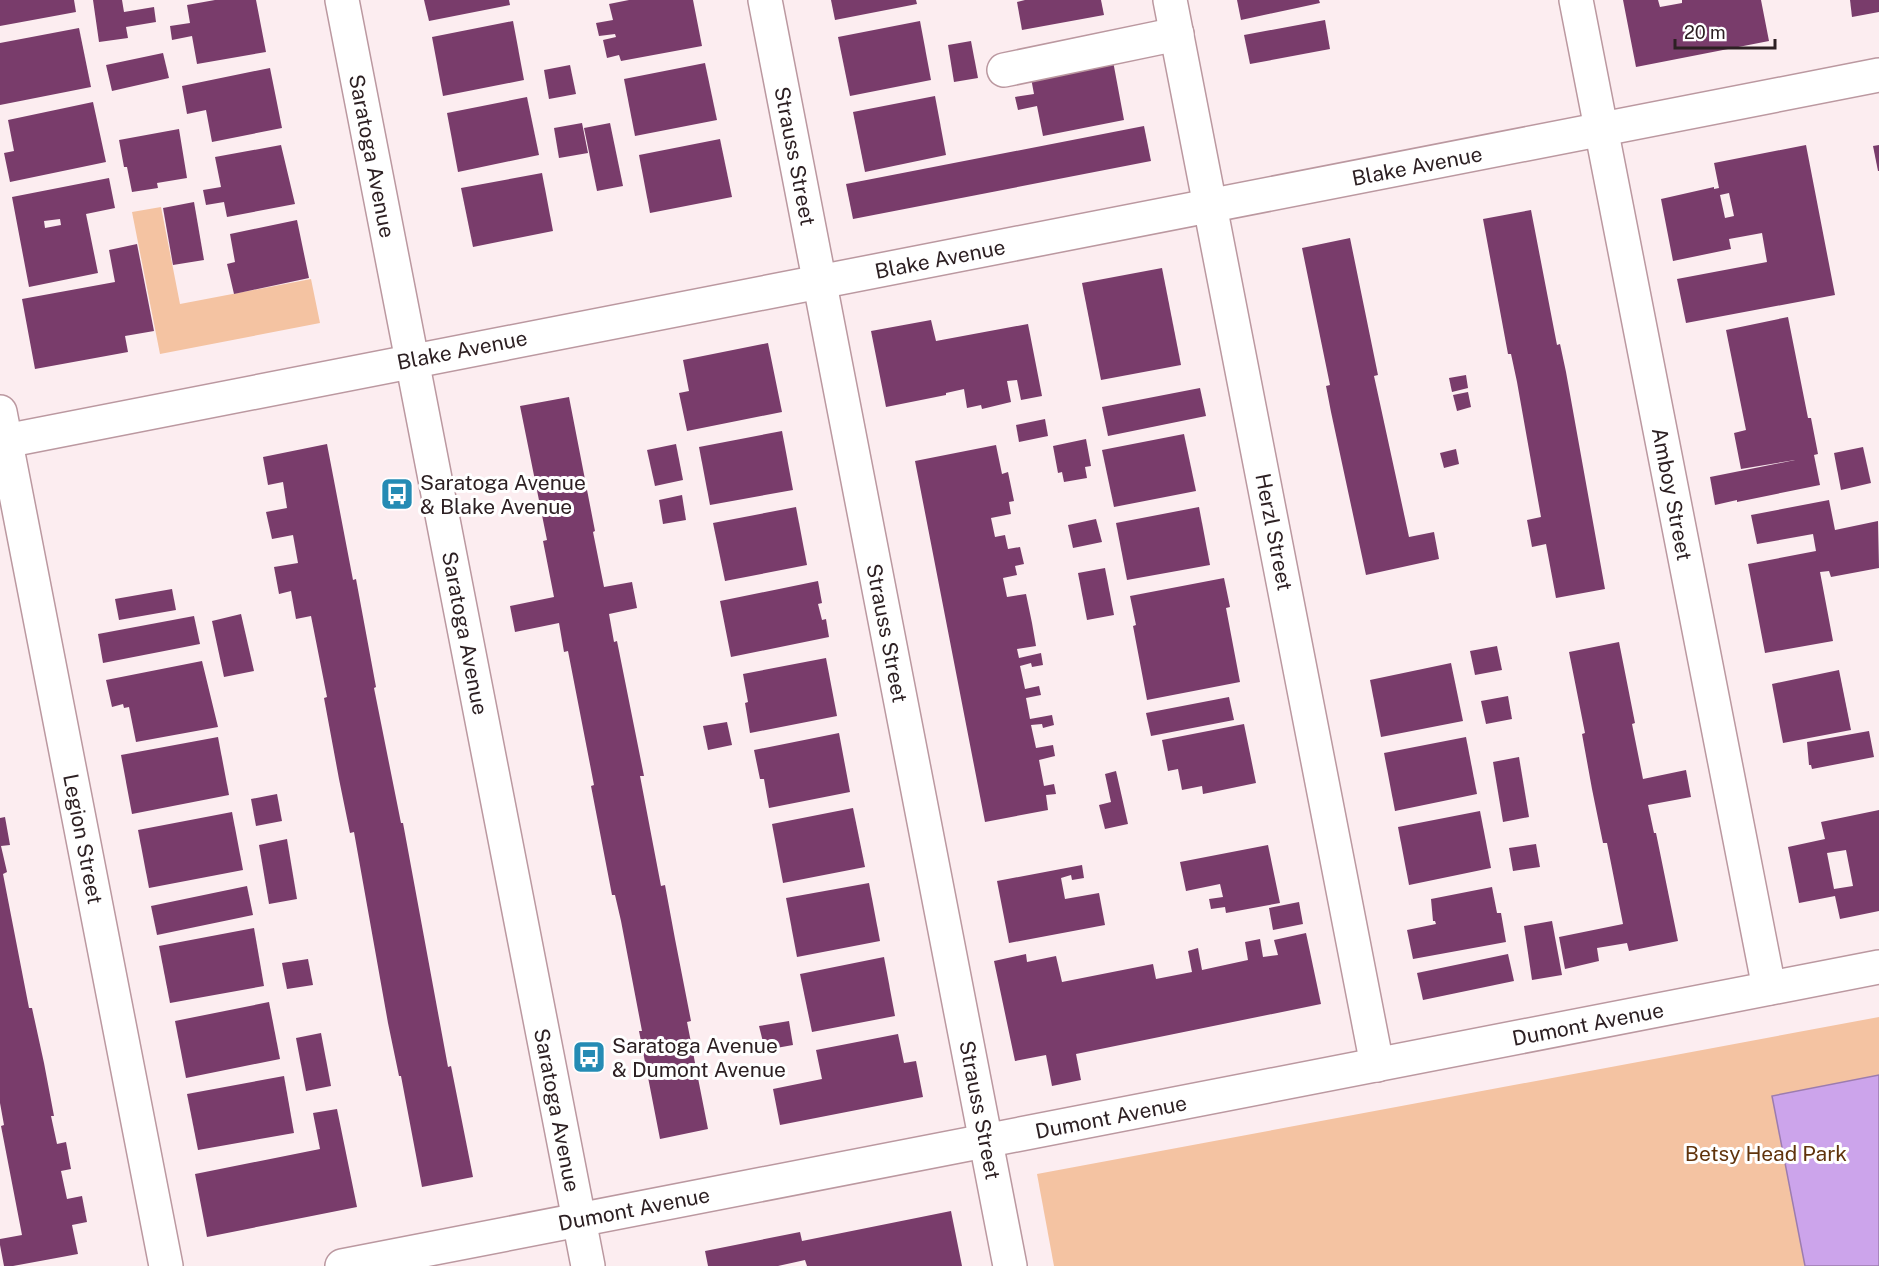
<svg xmlns="http://www.w3.org/2000/svg" width="1879" height="1266" viewBox="0 0 1879 1266" font-family="'Public Sans',sans-serif">
	<rect width="100%" height="100%" fill="#fcedf0"/>
	<g fill="#f4c3a2">
		<polygon points="161,207 180,304 311,279 320,323 160,354 132,212"/>
		<polygon points="1879,1017 1879,1266 1054,1266 1037,1174"/>
	</g>
	<polygon fill="#cca4eb" stroke="#9c7caf" stroke-width="1.5" points="1879,1075 1879,1266 1805,1266 1772,1096"/>
	<g fill="#793c6b" fill-rule="evenodd">
		<polygon points="0,0 74,0 76,12 0,26"/>
		<polygon points="93,0 122,0 124,12 154,7 156,22 126,27 128,38 99,42"/>
		<polygon points="215,0 256,0 266,52 197,64 192,36 172,40 170,26 190,23 187,5"/>
		<polygon points="424,0 509,0 510,5 429,21"/>
		<polygon points="629,0 693,0 702,46 621,61 619,55 607,58 603,40 616,37 615,34 599,36 596,23 613,20 609,4"/>
		<polygon points="831,0 916,0 917,4 835,20"/>
		<polygon points="1025,0 1101,0 1104,15 1022,30 1017,2"/>
		<polygon points="1237,0 1319,0 1320,3 1241,20"/>
		<polygon points="1623,0 1658,0 1660,7 1682,3 1682,0 1761,0 1769,41 1636,67"/>
		<polygon points="1850,0 1879,0 1879,12 1852,17"/>
		<polygon points="1325,20 1330,49 1250,64 1244,35"/>
		<polygon points="513,21 524,80 443,96 432,37"/>
		<polygon points="920,21 931,80 850,96 838,37"/>
		<polygon points="79,28 91,87 0,105 0,43"/>
		<polygon points="971,41 978,78 954,82 948,45"/>
		<polygon points="163,53 169,78 112,91 106,65"/>
		<polygon points="1113,61 1124,120 1043,136 1037,106 1018,110 1015,97 1034,94 1031,78"/>
		<polygon points="705,63 717,120 635,136 624,79"/>
		<polygon points="570,65 576,94 549,99 544,70"/>
		<polygon points="270,68 282,128 212,142 206,110 187,114 182,86"/>
		<polygon points="935,96 946,155 865,172 853,112"/>
		<polygon points="527,97 539,155 458,172 447,113"/>
		<polygon points="93,102 106,162 10,182 4,153 14,151 8,120"/>
		<polygon points="582,123 588,153 559,158 554,128"/>
		<polygon points="610,123 623,186 597,191 584,128"/>
		<polygon points="1144,126 1151,161 853,219 846,184"/>
		<polygon points="179,129 187,178 157,183 158,188 132,192 127,167 124,167 119,140"/>
		<polygon points="720,139 732,197 650,213 639,155"/>
		<polygon points="281,145 295,204 227,217 224,202 206,205 203,190 221,187 215,157"/>
		<path d="M1806,145L1835,295L1686,323L1677,279L1767,262L1762,233L1729,239L1731,249L1673,261L1661,199L1714,187V189L1719,188L1714,163ZM1729,193L1734,216L1725,218L1720,195Z"/>
		<polygon points="1879,145 1879,171 1878,171 1873,146"/>
		<polygon points="542,173 553,231 473,247 461,188"/>
		<path d="M109,178L115,208L86,214L98,273L29,287L12,197ZM60,219L61,225L45,228L44,221Z"/>
		<polygon points="194,202 204,260 173,265 163,208"/>
		<polygon points="1531,210 1557,345 1560,344 1566,372 1605,589 1556,598 1546,544 1532,547 1527,520 1541,517 1517,382 1511,354 1508,354 1483,219"/>
		<polygon points="297,220 309,278 234,294 227,264 235,262 230,234"/>
		<polygon points="1350,238 1378,375 1374,376 1409,537 1434,532 1439,559 1366,575 1331,412 1326,386 1330,385 1302,248"/>
		<polygon points="137,244 154,331 125,336 128,352 35,369 22,299 115,282 109,250"/>
		<polygon points="1162,268 1181,365 1101,380 1082,283"/>
		<polygon points="1788,317 1808,418 1811,418 1818,454 1814,455 1820,485 1737,502 1737,500 1715,505 1710,477 1795,460 1741,469 1734,433 1746,430 1726,330"/>
		<polygon points="931,320 936,341 1028,324 1042,396 1021,400 1017,380 1007,381 1011,402 982,409 981,405 967,408 964,389 946,393 946,395 886,407 871,331"/>
		<polygon points="768,343 782,412 687,431 679,393 689,391 683,360"/>
		<polygon points="1466,375 1468,388 1452,392 1449,378"/>
		<polygon points="1200,388 1206,416 1108,436 1102,407"/>
		<polygon points="1468,392 1471,407 1457,411 1453,395"/>
		<polygon points="569,397 595,531 593,532 604,587 632,582 637,608 609,614 614,642 617,641 644,776 640,776 661,886 665,885 675,939 691,1021 687,1022 708,1129 660,1139 639,1031 642,1031 621,921 615,895 612,895 591,786 594,785 568,651 564,652 559,623 515,632 510,606 554,597 543,541 547,540 520,406"/>
		<polygon points="1045,419 1048,436 1019,442 1016,425"/>
		<polygon points="782,431 793,490 710,505 699,447"/>
		<polygon points="1184,434 1196,491 1114,507 1102,450"/>
		<polygon points="1086,439 1091,466 1085,467 1087,478 1064,482 1062,472 1058,473 1053,446"/>
		<polygon points="327,444 353,580 356,579 376,687 374,688 401,823 403,823 408,850 448,1067 451,1066 473,1177 422,1187 401,1076 399,1076 388,1023 354,832 350,833 339,779 324,698 327,697 311,616 296,619 291,591 279,594 274,567 298,563 293,535 272,539 266,512 287,508 283,482 268,485 263,457"/>
		<polygon points="676,444 683,480 655,486 647,450"/>
		<polygon points="996,445 1002,474 1008,472 1014,501 1009,502 1011,514 991,518 995,537 1005,535 1008,549 1020,547 1024,564 1015,566 1017,575 1003,578 1007,597 1026,594 1032,623 1036,646 1017,649 1019,658 1041,653 1043,665 1032,667 1031,663 1020,666 1025,689 1039,686 1041,695 1026,698 1030,719 1052,715 1054,725 1043,728 1042,724 1031,725 1036,748 1053,745 1055,756 1039,760 1044,786 1054,784 1056,794 1046,795 1048,810 985,822 915,461"/>
		<polygon points="1863,447 1871,483 1841,490 1834,453"/>
		<polygon points="1456,449 1459,464 1444,468 1440,453"/>
		<polygon points="682,495 686,520 663,524 659,500"/>
		<polygon points="1829,500 1835,530 1878,521 1879,568 1831,577 1829,571 1820,572 1833,641 1765,653 1748,564 1816,551 1813,534 1757,544 1751,515"/>
		<polygon points="796,507 807,565 725,581 713,523"/>
		<polygon points="1199,507 1210,565 1127,580 1116,523"/>
		<polygon points="1096,519 1102,542 1073,548 1068,525"/>
		<polygon points="1105,568 1114,615 1087,620 1078,573"/>
		<polygon points="1224,578 1230,607 1226,608 1240,682 1147,700 1133,626 1136,625 1130,596"/>
		<polygon points="818,581 822,603 818,604 822,620 826,619 829,637 731,657 720,601"/>
		<polygon points="172,589 176,610 119,620 115,599"/>
		<polygon points="241,614 254,671 224,677 212,621"/>
		<polygon points="194,616 200,644 103,663 98,634"/>
		<polygon points="1619,642 1635,723 1632,724 1643,779 1686,770 1691,797 1648,805 1654,833 1656,833 1678,941 1629,951 1627,943 1597,948 1599,961 1565,969 1559,937 1623,924 1607,843 1603,843 1592,789 1582,734 1585,733 1569,652"/>
		<polygon points="1497,646 1502,670 1475,675 1470,651"/>
		<polygon points="826,658 837,716 750,733 745,703 748,702 743,674"/>
		<polygon points="202,661 218,727 136,742 129,707 124,708 123,704 112,707 106,680"/>
		<polygon points="1451,663 1463,721 1381,737 1370,680"/>
		<polygon points="1839,670 1851,730 1783,743 1772,684"/>
		<polygon points="1508,696 1512,719 1486,724 1481,701"/>
		<polygon points="1229,697 1234,720 1151,736 1146,713"/>
		<polygon points="727,722 732,745 708,750 703,726"/>
		<polygon points="1244,724 1256,783 1203,794 1202,786 1182,790 1178,769 1168,771 1162,740"/>
		<polygon points="1869,731 1874,757 1812,769 1811,765 1809,765 1807,742"/>
		<polygon points="839,733 850,792 769,808 764,779 760,779 754,750"/>
		<polygon points="218,737 229,795 132,814 121,755"/>
		<polygon points="1466,737 1477,794 1395,811 1384,753"/>
		<polygon points="1519,757 1529,817 1503,822 1493,762"/>
		<polygon points="1116,771 1128,824 1105,829 1099,805 1111,802 1105,774"/>
		<polygon points="277,794 282,821 256,826 251,799"/>
		<polygon points="853,808 865,867 783,883 772,824"/>
		<path d="M1879,810V911L1840,919L1835,896L1799,903L1788,847L1825,839L1821,822ZM1846,850L1853,886L1834,889L1827,853Z"/>
		<polygon points="1480,811 1491,868 1409,885 1398,827"/>
		<polygon points="232,812 243,870 149,888 138,830"/>
		<polygon points="5,817 10,845 1,846 7,872 3,874 29,1008 32,1008 44,1063 54,1116 51,1116 57,1144 66,1142 71,1169 61,1171 67,1199 82,1196 87,1222 72,1225 78,1254 13,1266 4,1266 0,1245 0,1239 22,1235 1,1126 4,1125 0,1103 0,818"/>
		<polygon points="287,839 297,899 269,904 259,845"/>
		<polygon points="1536,844 1540,867 1513,871 1509,848"/>
		<polygon points="1268,845 1280,903 1226,913 1225,907 1211,909 1209,899 1223,897 1220,884 1186,891 1180,862"/>
		<polygon points="1082,865 1084,878 1072,880 1071,875 1061,878 1065,899 1099,893 1105,925 1009,943 997,881"/>
		<polygon points="869,883 880,941 797,957 786,898"/>
		<polygon points="247,886 253,915 157,935 151,906"/>
		<polygon points="1492,887 1497,913 1501,913 1506,942 1413,959 1407,930 1436,924 1435,921 1433,921 1431,899"/>
		<polygon points="1299,902 1303,924 1273,930 1269,908"/>
		<polygon points="1552,921 1562,975 1532,980 1524,926"/>
		<polygon points="254,928 264,986 170,1003 159,946"/>
		<polygon points="1306,933 1321,1004 1076,1054 1081,1080 1052,1086 1046,1055 1015,1061 994,961 1026,954 1027,962 1056,956 1062,982 1153,964 1156,979 1192,972 1188,951 1198,948 1202,970 1248,960 1245,942 1260,939 1263,957 1278,955 1274,940"/>
		<polygon points="1508,954 1514,981 1423,1000 1417,973"/>
		<polygon points="884,957 895,1016 812,1032 800,974"/>
		<polygon points="308,959 313,985 287,989 282,963"/>
		<polygon points="269,1002 280,1059 186,1078 175,1021"/>
		<polygon points="789,1021 793,1045 765,1050 759,1026"/>
		<polygon points="321,1033 331,1086 306,1091 296,1038"/>
		<polygon points="898,1034 904,1063 916,1061 923,1097 780,1125 773,1089 822,1079 816,1050"/>
		<polygon points="284,1076 294,1133 198,1150 187,1094"/>
		<polygon points="337,1109 357,1207 207,1237 195,1174 320,1149 313,1113"/>
		<polygon points="951,1211 962,1266 807,1266 805,1260 778,1266 708,1266 705,1251 800,1232 802,1241"/>
	</g>
	<g fill="none" stroke-linecap="round" stroke-linejoin="round">
		<g stroke="#bb98a0" stroke-width="36">
			<g id="minor">
				<polyline points="342,0 588,1266"/>
				<polyline points="765,0 1010,1266"/>
				<polyline points="1170,0 1377,1065"/>
				<polyline points="1576,0 1769,988"/>
				<polyline points="1004,70 1177,34"/>
				<polyline points="0,412 166,1266"/>
				<polyline points="0,442 1879,75"/>
				<polyline points="342,1266 1879,967"/>
			</g>
		</g>
		<use href="#minor" stroke="#fff" stroke-width="33"/>
	</g>
	<defs>
		<g id="bus-square" transform="scale(1.725)"><rect x="-9" y="-9" width="18" height="18" rx="4" fill="#258bb4" stroke="#fff"/><path d="M-5-6H5V4H4V6H2V4H-2V6H-4V4H-5ZM-3.5-4V0h7V-4ZM-3.5 1.2v1.5H-2V1.2ZM2 1.2v1.5H3.5V1.2Z" fill="#fff"/></g>
	</defs>
	<g fill-rule="evenodd">
		<use href="#bus-square" x="397" y="494"/>
		<use href="#bus-square" x="589" y="1057"/>
	</g>
	<g text-anchor="middle" dominant-baseline="central" stroke-width="6" stroke-linejoin="round" paint-order="stroke">
		<g font-size="21" fill="#2d2023" stroke="#fff">
			<text transform="translate(372 156) rotate(79)">Saratoga Avenue</text>
			<text transform="translate(795 156) rotate(79)">Strauss Street</text>
			<text transform="translate(1417 166) rotate(-11)">Blake Avenue</text>
			<text transform="translate(940 259) rotate(-11)">Blake Avenue</text>
			<text transform="translate(462 350) rotate(-11)">Blake Avenue</text>
			<text transform="translate(1672 494) rotate(79)">Amboy Street</text>
			<text transform="translate(1274 532) rotate(79)">Herzl Street</text>
			<text transform="translate(465 633) rotate(79)">Saratoga Avenue</text>
			<text transform="translate(887 633) rotate(79)">Strauss Street</text>
			<text transform="translate(83 839) rotate(79)">Legion Street</text>
			<text transform="translate(1588 1024) rotate(-11)">Dumont Avenue</text>
			<text transform="translate(557 1110) rotate(79)">Saratoga Avenue</text>
			<text transform="translate(980 1110) rotate(79)">Strauss Street</text>
			<text transform="translate(1111 1117) rotate(-11)">Dumont Avenue</text>
			<text transform="translate(634 1209) rotate(-11)">Dumont Avenue</text>
		</g>
		<g font-size="21" fill="#2d2023" stroke="#fff" text-anchor="start">
			<text x="420" y="482">Saratoga Avenue<tspan x="420" dy="24">&amp; Blake Avenue</tspan></text>
			<text x="612" y="1045">Saratoga Avenue<tspan x="612" dy="24">&amp; Dumont Avenue</tspan></text>
		</g>
		<g font-size="21" fill="#60330b" stroke="#fff">
			<text x="1766" y="1153">Betsy Head Park</text>
		</g>
	</g>
	<path d="M1675 39v9h100v-9" fill="none" stroke="#2d2023" stroke-width="3"/>
	<text x="1684" y="39" font-size="18" fill="#2d2023" stroke="#ffffff" stroke-width="4.5" paint-order="stroke">20 m</text>
</svg>
